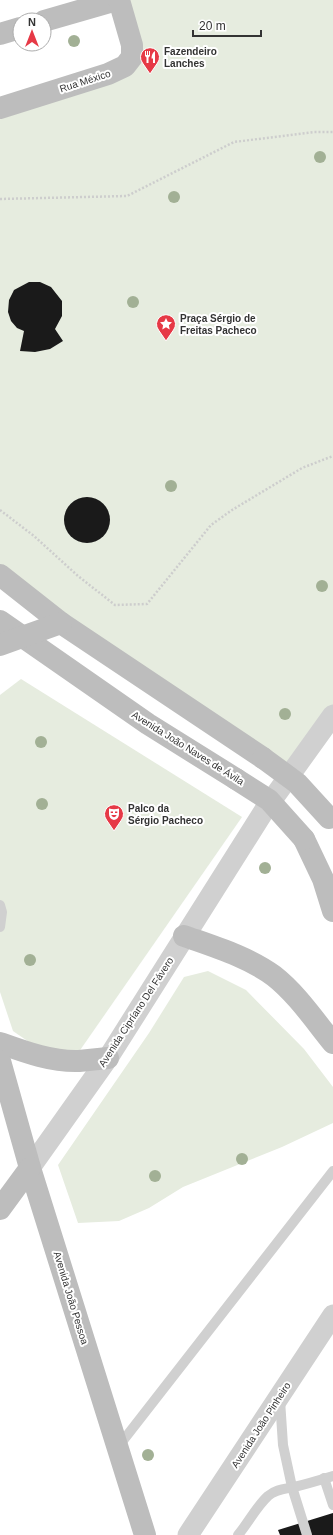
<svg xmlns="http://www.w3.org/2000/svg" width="333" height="1535" viewBox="0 0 333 1535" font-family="Helvetica,sans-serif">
	<rect width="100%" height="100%" fill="#fff"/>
	<g fill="#e6ecdf">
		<polygon points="119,0 333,0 333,716 294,769 0,575 0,108 125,66"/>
		<polygon points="21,679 242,817 76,1056 39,1049 13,1031 0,992 0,695"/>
		<polygon points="208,971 246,990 304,1049 333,1087 333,1123 282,1147 183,1187 149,1208 119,1221 78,1223 58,1165 149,1033 184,977"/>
	</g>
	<g fill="#1a1a1a">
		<polygon points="29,282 40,282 51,287 62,301 62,316 55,329 63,341 50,349 35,352 20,351 24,331 17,328 11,321 8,312 9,300 14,290"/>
		<circle cx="87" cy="520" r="23"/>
		<polygon points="333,1513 333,1535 280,1535 278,1530"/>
	</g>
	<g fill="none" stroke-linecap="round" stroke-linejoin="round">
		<g stroke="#cdcdcd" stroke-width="2.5" stroke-dasharray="2 2" stroke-linecap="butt">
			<polyline points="0,199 127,196 234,142 314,132 333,132"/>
			<polyline points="0,510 34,536 78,576 115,605 147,604 211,525 232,510 302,468 333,456"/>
		</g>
		<g stroke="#d0d0d0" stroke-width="10">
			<polyline points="0,927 2,912 0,905"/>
			<polyline points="280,1400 283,1445 292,1487 307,1535"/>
			<polyline points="118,1447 333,1171"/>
			<polyline points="324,1478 333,1505"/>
			<path d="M238,1535C249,1522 256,1507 268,1496C276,1489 285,1489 294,1487C307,1484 320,1480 333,1476"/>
		</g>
		<g stroke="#d0d0d0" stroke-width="21">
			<polyline points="30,1168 108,1058 264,811 333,715"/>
			<polyline points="188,1535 333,1315"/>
		</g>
		<g stroke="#bdbdbd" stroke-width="22">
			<polyline points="44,21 117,0"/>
			<polyline points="0,34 20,28"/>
			<polyline points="0,108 108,74 125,66 132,57 132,45 119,0"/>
			<polyline points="0,575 61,623 263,758"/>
			<polyline points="0,621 148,724 236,779"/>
			<polyline points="0,645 61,623"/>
			<polyline points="304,839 323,879 333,911"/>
			<path d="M184,936C215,947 248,957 274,976C297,994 315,1021 333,1043"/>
			<path d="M0,1043C25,1052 52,1062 79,1061C89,1060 98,1059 108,1058"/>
			<polyline points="0,1061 30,1168 145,1535"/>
			<polyline points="0,1209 30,1168"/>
		</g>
		<g stroke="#bdbdbd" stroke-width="22">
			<polyline points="263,758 297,783 329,818"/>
			<polyline points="236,779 269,800 304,839"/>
		</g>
	</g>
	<g fill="#a2b095">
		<circle cx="74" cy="41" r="6"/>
		<circle cx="320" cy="157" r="6"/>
		<circle cx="174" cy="197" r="6"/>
		<circle cx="133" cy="302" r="6"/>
		<circle cx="171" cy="486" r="6"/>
		<circle cx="322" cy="586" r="6"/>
		<circle cx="285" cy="714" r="6"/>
		<circle cx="41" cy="742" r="6"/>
		<circle cx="42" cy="804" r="6"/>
		<circle cx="265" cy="868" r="6"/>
		<circle cx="30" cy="960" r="6"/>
		<circle cx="242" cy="1159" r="6"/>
		<circle cx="155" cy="1176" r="6"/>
		<circle cx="148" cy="1455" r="6"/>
	</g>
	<defs>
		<g id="restaurant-pin" transform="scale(1)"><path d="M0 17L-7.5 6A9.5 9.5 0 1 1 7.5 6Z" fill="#e63946" stroke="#fff"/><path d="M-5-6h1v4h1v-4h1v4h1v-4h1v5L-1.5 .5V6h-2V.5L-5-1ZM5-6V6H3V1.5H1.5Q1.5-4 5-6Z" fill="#fff"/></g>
		<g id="sight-pin" transform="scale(1)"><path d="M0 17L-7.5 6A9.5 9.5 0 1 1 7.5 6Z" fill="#e63946" stroke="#fff"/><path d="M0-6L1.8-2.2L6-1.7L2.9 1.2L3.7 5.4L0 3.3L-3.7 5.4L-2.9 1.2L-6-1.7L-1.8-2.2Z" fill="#fff"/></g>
		<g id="theatre-pin" transform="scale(1)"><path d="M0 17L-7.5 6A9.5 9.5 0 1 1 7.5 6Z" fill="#e63946" stroke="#fff"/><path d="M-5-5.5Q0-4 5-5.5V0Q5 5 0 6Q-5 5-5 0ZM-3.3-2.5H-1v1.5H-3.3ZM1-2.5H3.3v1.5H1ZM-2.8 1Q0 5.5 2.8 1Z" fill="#fff"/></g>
	</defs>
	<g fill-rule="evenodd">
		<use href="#restaurant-pin" x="150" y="57"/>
		<use href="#sight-pin" x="166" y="324"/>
		<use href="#theatre-pin" x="114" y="814"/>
	</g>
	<g text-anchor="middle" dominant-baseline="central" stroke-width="4" stroke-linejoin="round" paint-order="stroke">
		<g font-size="10" font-weight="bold" fill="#333" stroke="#fff" text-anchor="start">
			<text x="164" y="51">Fazendeiro<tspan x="164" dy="12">Lanches</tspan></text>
			<text x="180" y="318">Praça Sérgio de<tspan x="180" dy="12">Freitas Pacheco</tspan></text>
			<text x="128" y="808">Palco da<tspan x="128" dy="12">Sérgio Pacheco</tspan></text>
		</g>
		<g font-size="10" fill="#333" stroke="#fff">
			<text transform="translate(85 81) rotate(-18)">Rua México</text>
			<text transform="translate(188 748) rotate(32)">Avenida João Naves de Ávila</text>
			<text transform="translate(136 1012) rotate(-57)">Avenida Cipríano Del Fávero</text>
			<text transform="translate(71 1298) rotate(73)">Avenida João Pessoa</text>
			<text transform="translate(261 1425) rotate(-57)">Avenida João Pinheiro</text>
		</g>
	</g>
	<g transform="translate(32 32)"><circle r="19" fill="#ffffff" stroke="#adadad"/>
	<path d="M0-3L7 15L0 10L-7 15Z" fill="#e63946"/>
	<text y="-6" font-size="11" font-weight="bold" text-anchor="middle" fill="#333333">N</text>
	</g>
	<path d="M193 30v6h68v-6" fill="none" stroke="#333333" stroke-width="2"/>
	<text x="199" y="30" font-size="12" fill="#333333" stroke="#ffffff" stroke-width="3" paint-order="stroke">20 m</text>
</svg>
